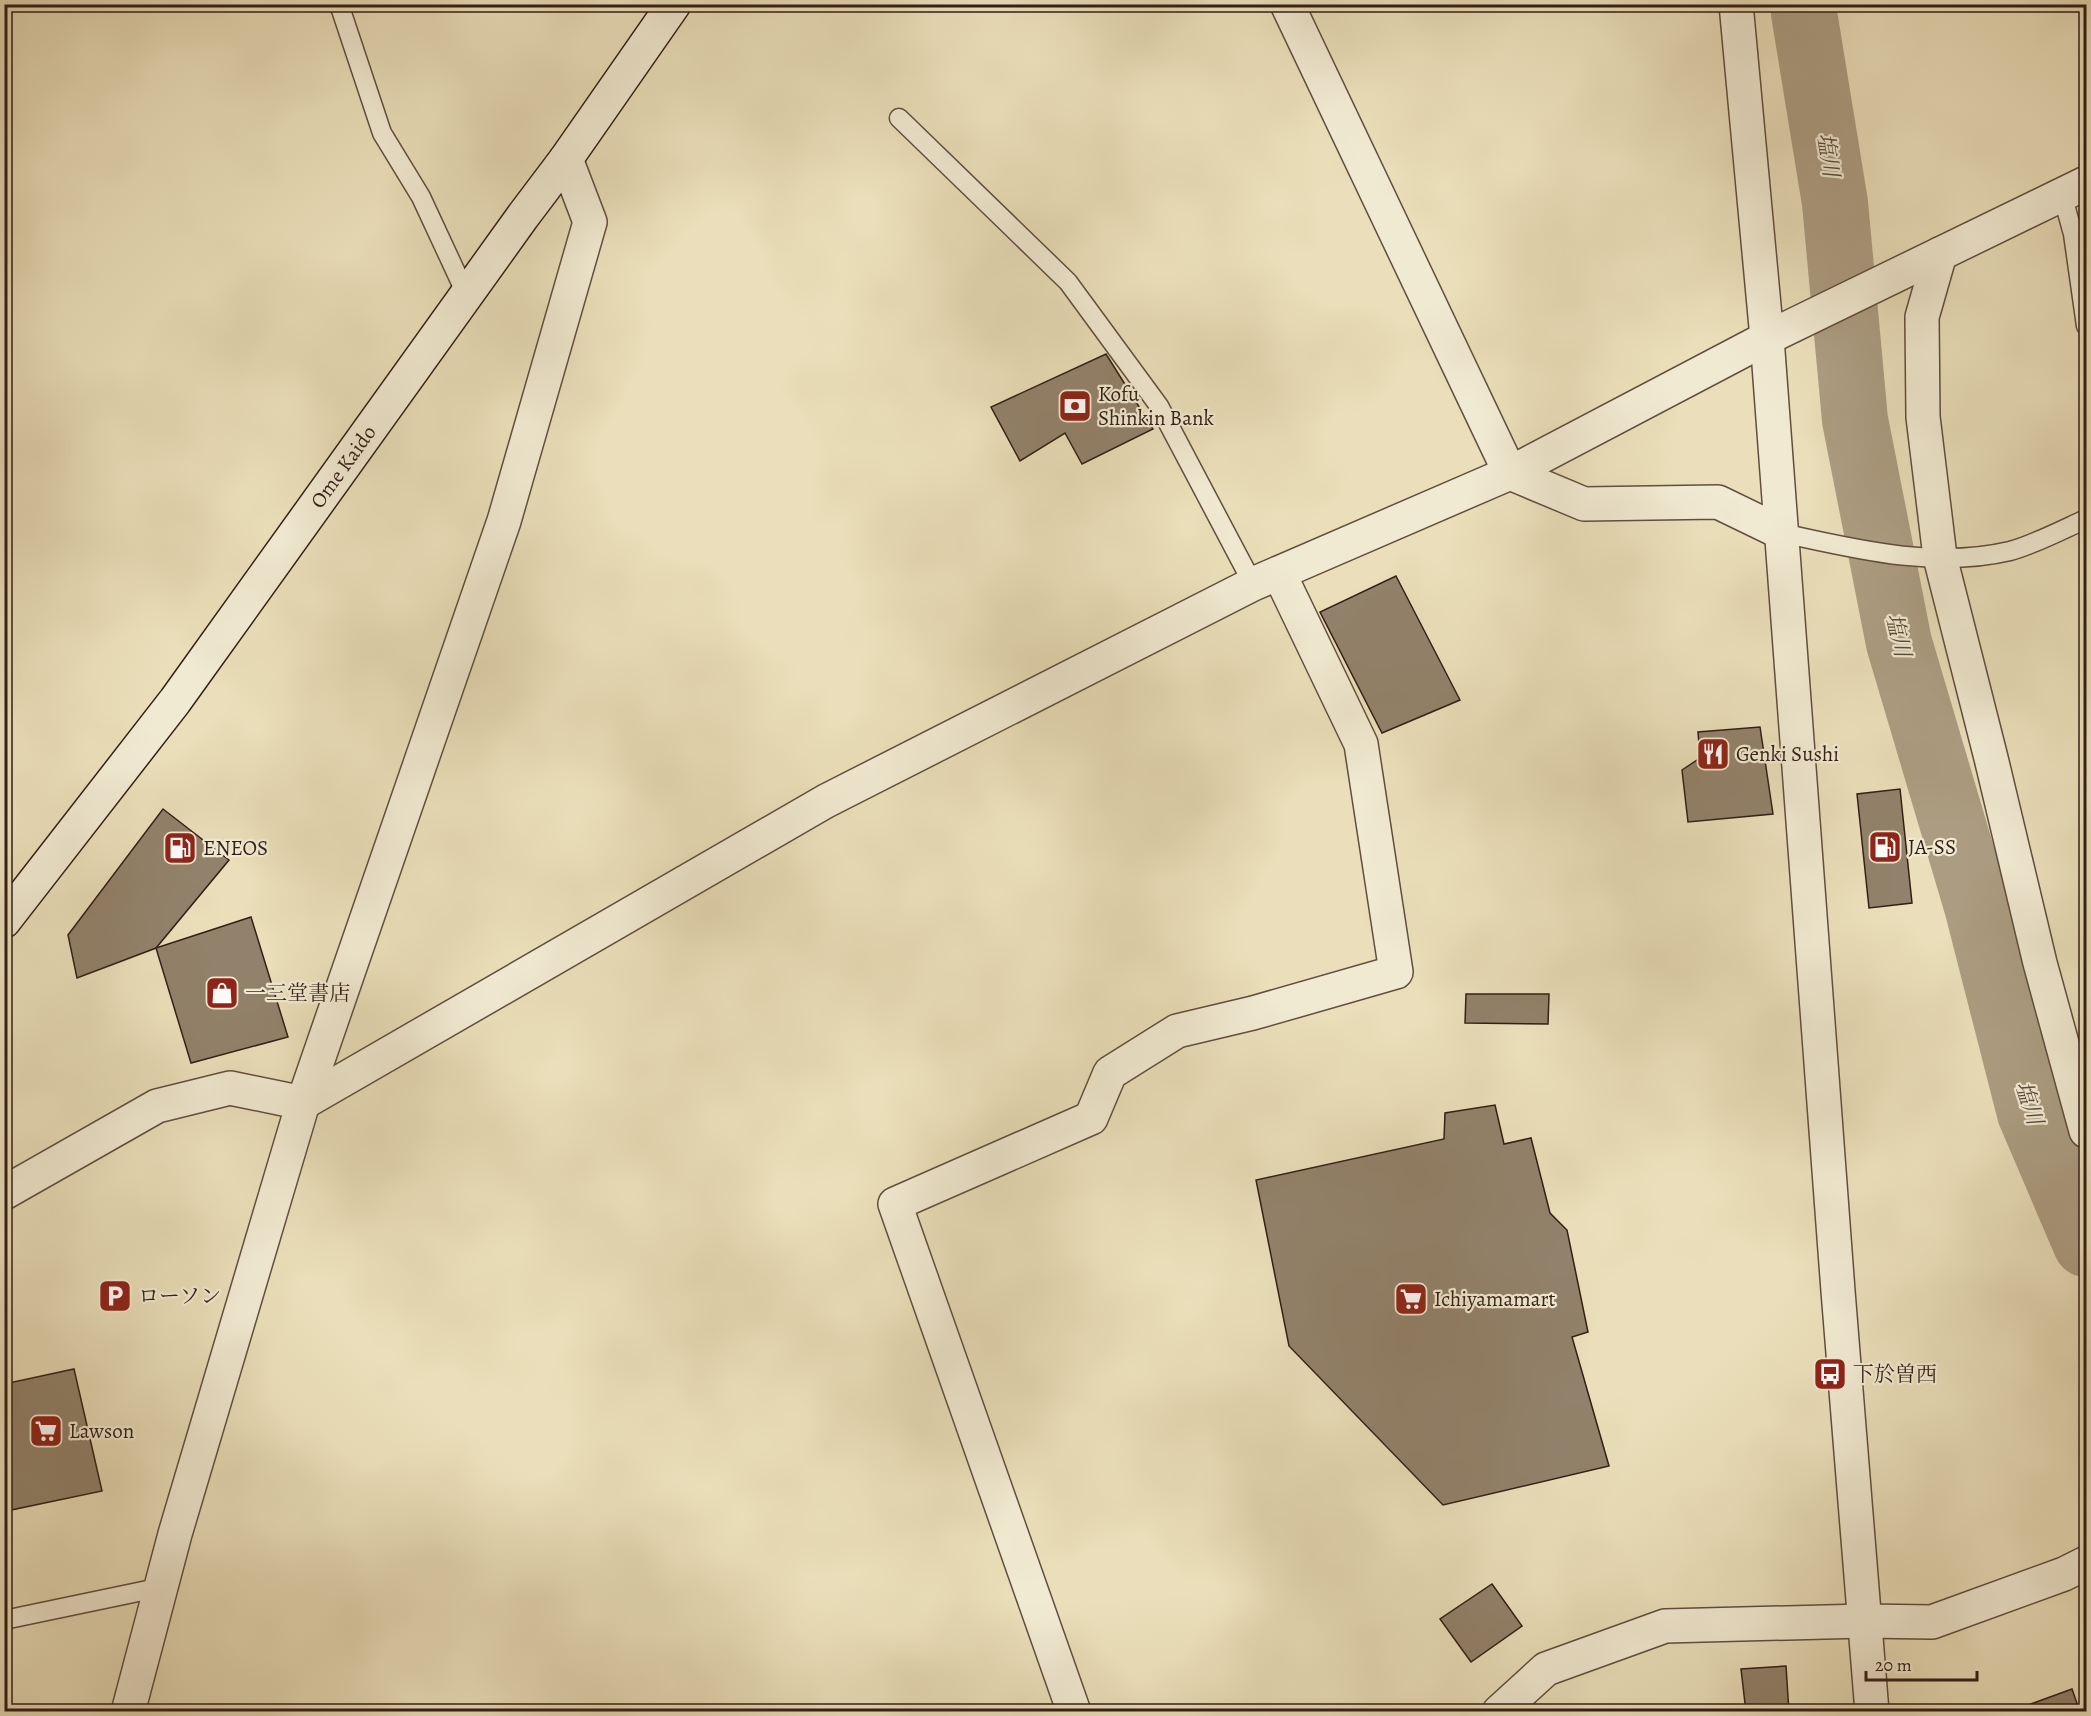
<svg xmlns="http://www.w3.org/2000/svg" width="2091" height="1716" viewBox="0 0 2091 1716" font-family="Alegreya,'Noto Serif JP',serif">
	<rect width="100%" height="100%" fill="#eadfba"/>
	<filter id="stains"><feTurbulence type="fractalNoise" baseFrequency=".00333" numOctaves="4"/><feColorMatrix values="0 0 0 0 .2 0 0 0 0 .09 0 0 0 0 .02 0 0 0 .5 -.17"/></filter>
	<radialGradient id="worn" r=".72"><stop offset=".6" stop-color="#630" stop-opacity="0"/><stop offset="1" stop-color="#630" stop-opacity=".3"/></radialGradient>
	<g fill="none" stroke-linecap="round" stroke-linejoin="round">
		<polyline stroke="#ac9d82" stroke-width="66" points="1805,4 1804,13 1835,203 1855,420 1899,643 1977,906 2030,1113 2086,1244"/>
	</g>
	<g fill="#92826b" stroke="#331e16" stroke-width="1.5">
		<polygon points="1106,354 1153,429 1082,464 1065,433 1020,461 991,407"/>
		<polygon points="1396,576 1460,700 1382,733 1320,612"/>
		<polygon points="1760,727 1773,814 1688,822 1682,770 1700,758 1698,732"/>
		<polygon points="1900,789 1912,903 1869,908 1857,794"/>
		<polygon points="163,809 229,860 156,948 77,978 68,935"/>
		<polygon points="251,917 288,1037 191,1063 156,948"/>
		<polygon points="1466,994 1549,994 1548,1024 1465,1023"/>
		<polygon points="1495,1105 1504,1144 1531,1138 1550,1213 1567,1230 1588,1332 1572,1337 1609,1466 1443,1505 1289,1346 1256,1180 1444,1139 1445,1113"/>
		<polygon points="74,1369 102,1491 11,1510 4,1478 4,1384"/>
		<polygon points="1492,1584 1522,1626 1471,1662 1440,1619"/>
		<polygon points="1786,1666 1789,1712 1746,1712 1741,1669"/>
		<polygon points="2072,1689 2080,1712 2009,1712"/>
	</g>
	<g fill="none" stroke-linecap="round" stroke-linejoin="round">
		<g stroke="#614e3f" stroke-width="21">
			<g id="service">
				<polyline points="339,4 382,133 421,197 467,296"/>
				<polyline points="899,118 1068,282 1159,406 1253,584"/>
				<polyline points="2062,194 2073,234 2086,326"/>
				<path d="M1782,533C1855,549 1934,569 2010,551C2033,545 2064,529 2086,519"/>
				<polyline points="4,1620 162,1587"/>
			</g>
		</g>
		<g stroke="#614e3f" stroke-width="36">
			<g id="minor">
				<polyline points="1287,4 1510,473 1584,504 1718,502 1782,533"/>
				<polyline points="1940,254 1922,317 1923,417 1940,557 1991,758 2040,963 2086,1131"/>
				<polyline points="1074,1712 895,1204 1091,1118 1110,1073 1177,1031 1253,1013 1396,972 1361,744 1279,573"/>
				<polyline points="1499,1712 1546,1669 1665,1626 1864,1621 1932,1622 2064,1574 2086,1563"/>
			</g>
		</g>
		<g stroke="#614e3f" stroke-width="36">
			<g id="tertiary">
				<polyline points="1736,4 1767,338 1838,1291 1872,1712"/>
				<polyline points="4,1193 157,1106 230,1088 303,1103 826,801 1253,584 1510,473 1767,338 2086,183"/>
				<polyline points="128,1712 175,1534 303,1103 504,521 590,222 566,159"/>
			</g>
		</g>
		<g stroke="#331e16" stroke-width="36">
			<g id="secondary">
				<path id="s1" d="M4,921L175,701L523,216L566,159L674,4"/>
			</g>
		</g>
		<use href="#service" stroke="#f1ead2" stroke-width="18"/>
		<use href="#minor" stroke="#f1ead2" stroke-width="33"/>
		<use href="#tertiary" stroke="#f1ead2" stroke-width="33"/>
		<use href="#secondary" stroke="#f1ead2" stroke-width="33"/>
	</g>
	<defs>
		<g id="bank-square" transform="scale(1.725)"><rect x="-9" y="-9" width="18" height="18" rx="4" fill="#8f2418" stroke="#f1ead2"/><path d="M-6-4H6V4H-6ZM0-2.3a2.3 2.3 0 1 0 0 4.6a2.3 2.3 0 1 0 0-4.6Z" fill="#fff"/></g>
		<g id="restaurant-square" transform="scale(1.725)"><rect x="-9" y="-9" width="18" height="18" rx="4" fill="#8f2418" stroke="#f1ead2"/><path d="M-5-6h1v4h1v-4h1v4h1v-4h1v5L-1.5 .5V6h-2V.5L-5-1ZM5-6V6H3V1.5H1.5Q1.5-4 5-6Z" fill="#fff"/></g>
		<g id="fuel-square" transform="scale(1.725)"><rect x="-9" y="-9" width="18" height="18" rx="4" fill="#8f2418" stroke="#f1ead2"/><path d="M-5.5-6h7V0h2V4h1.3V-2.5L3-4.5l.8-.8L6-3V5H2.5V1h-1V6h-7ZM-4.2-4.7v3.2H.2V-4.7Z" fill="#fff"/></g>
		<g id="shop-square" transform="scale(1.725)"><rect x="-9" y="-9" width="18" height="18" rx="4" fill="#8f2418" stroke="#f1ead2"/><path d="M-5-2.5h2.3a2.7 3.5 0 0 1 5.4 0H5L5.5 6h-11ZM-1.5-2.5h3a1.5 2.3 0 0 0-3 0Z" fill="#fff"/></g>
		<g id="parking-square" transform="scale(1.725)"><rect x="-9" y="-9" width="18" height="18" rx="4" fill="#8f2418" stroke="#f1ead2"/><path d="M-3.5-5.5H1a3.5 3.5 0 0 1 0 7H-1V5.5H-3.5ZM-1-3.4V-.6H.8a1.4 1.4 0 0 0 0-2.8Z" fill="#fff"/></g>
		<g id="supermarket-square" transform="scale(1.725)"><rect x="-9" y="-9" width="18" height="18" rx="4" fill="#8f2418" stroke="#f1ead2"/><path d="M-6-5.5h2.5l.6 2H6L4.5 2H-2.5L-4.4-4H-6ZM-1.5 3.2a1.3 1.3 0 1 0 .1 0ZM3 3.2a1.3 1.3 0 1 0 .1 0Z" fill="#fff"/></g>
		<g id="bus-square" transform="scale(1.725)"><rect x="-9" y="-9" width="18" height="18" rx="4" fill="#8f2418" stroke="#f1ead2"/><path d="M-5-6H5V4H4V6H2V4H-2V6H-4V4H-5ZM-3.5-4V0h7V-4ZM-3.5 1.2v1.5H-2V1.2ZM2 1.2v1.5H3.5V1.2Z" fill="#fff"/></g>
	</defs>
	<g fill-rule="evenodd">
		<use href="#bank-square" x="1075" y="406"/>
		<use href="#restaurant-square" x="1713" y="754"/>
		<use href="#fuel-square" x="1885" y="847"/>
		<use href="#fuel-square" x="180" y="848"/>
		<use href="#shop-square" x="222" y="993"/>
		<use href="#parking-square" x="115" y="1296"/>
		<use href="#supermarket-square" x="1411" y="1299"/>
		<use href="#bus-square" x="1830" y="1374"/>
		<use href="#supermarket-square" x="46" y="1431"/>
	</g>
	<g text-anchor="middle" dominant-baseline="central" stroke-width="4.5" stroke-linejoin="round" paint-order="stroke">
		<g font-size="21" fill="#331e16" stroke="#f1ead2" text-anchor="start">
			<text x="1098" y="394">Kofu<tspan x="1098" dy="24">Shinkin Bank</tspan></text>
			<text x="1736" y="754">Genki Sushi</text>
			<text x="1908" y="847">JA-SS</text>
			<text x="203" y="848">ENEOS</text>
			<text x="245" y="993">一三堂書店</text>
			<text x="138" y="1296">ローソン</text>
			<text x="1434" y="1299">Ichiyamamart</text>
			<text x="1853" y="1374">下於曽西</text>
			<text x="69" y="1431">Lawson</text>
		</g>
		<g font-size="21" fill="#331e16" stroke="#f1ead2">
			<text stroke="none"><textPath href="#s1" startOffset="567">Ome Kaido</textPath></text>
		</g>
		<g font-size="22" font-style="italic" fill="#5d4a3c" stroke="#f1ead2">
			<text transform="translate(1828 155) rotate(81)">塩川</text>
			<text transform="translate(1898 635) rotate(77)">塩川</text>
			<text transform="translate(2029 1103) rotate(72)">塩川</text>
		</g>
	</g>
	<rect width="2091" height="1716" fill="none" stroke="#eadfba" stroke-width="24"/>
	<rect x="6" y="6" width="2079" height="1704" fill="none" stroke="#331e16" stroke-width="3"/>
	<rect x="12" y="12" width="2067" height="1692" fill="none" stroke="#331e16" stroke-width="1.5"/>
	<path d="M1866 1671v9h111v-9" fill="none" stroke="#331e16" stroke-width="3"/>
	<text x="1875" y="1671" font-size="18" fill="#331e16" stroke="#f1ead2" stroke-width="4.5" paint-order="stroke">20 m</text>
	<rect width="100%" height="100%" filter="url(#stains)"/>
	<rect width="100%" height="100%" fill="url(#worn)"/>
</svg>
